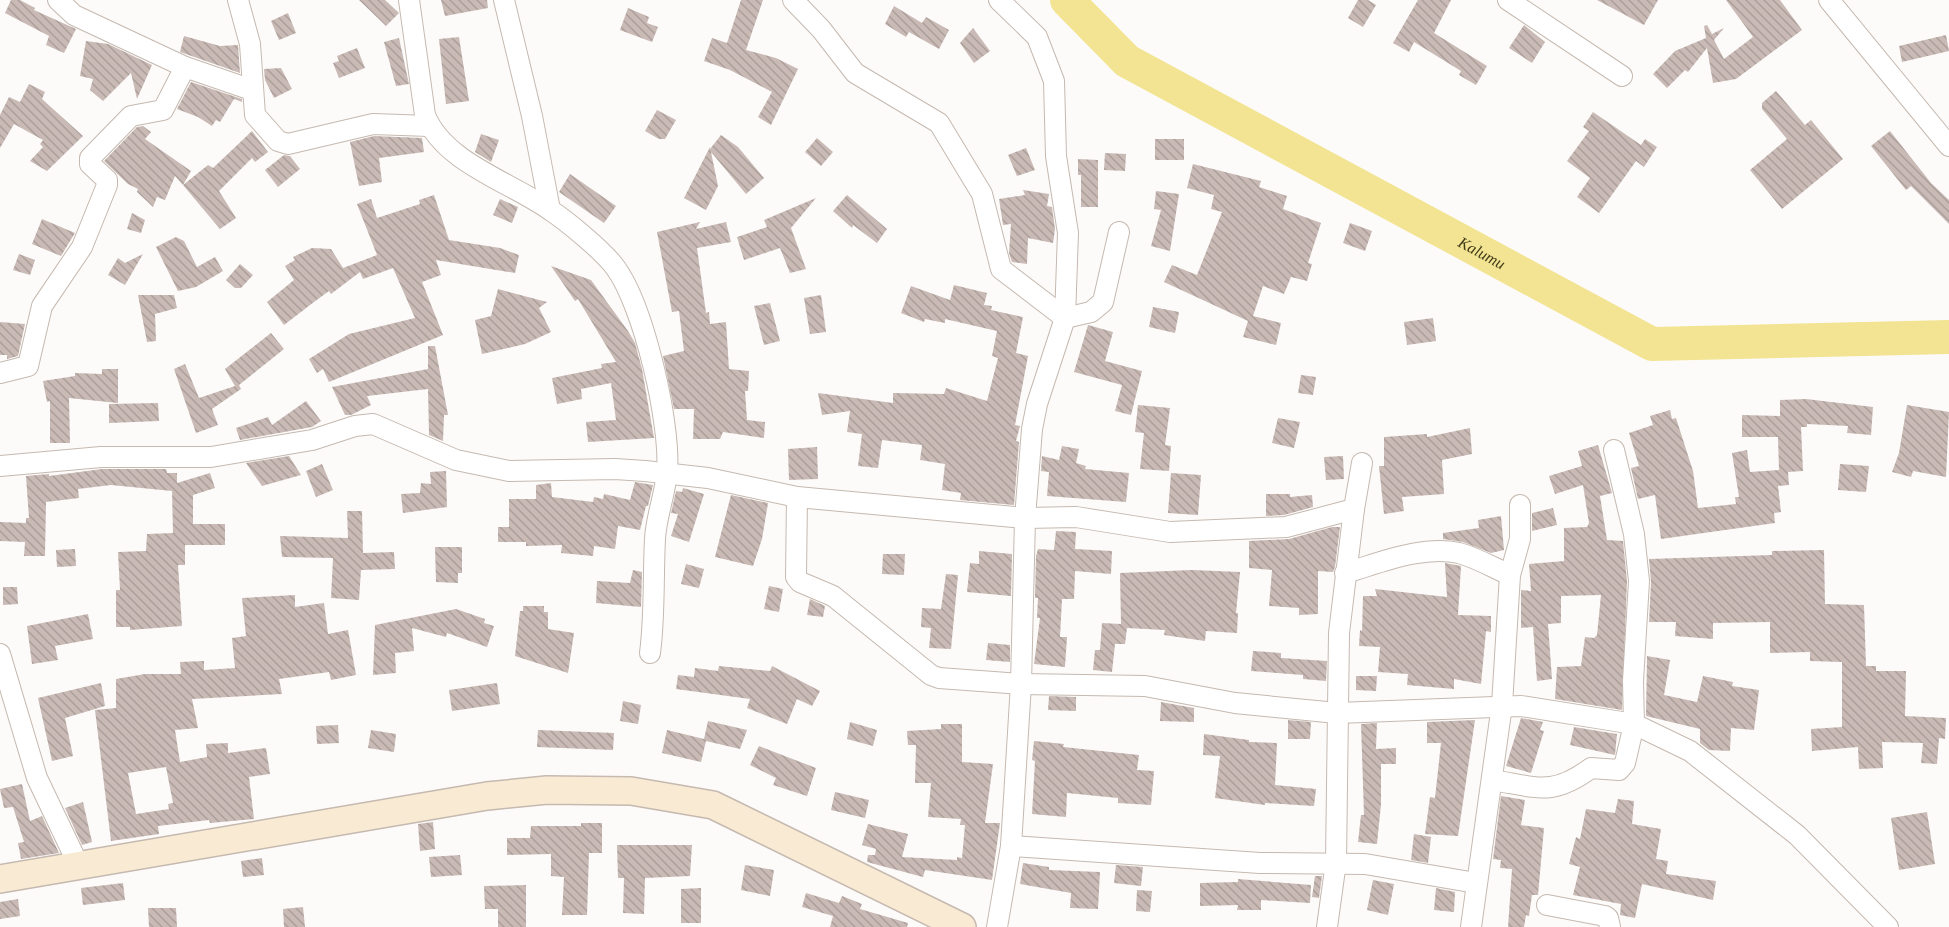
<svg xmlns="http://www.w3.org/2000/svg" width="1949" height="927" viewBox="0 0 1949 927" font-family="'Times New Roman',serif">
	<defs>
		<pattern id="building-back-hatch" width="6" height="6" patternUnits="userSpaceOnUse" patternTransform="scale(1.5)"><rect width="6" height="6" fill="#c9bab5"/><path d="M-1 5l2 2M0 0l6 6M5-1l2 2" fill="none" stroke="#ac9f9b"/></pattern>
	</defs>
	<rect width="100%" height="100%" fill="#fdfbf9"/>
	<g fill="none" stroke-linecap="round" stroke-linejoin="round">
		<path stroke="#f2e492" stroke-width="34" id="s1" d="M1067,0L1127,61L1652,344L1949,337"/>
	</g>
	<g fill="url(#building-back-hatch)" fill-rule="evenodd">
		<polygon points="11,0 20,0 35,8 34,10 76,29 64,53 46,45 49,36 5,13"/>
		<polygon points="359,0 385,0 399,13 386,26"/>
		<polygon points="441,0 487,0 488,8 445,16"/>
		<polygon points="741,0 763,0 746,50 776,58 798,69 771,125 758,117 772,92 730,70 704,61 712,38 727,43"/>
		<polygon points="1358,0 1368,0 1376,5 1363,27 1348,18"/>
		<polygon points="1418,0 1451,0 1434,33 1487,66 1476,85 1459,75 1461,71 1414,42 1409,52 1393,43"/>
		<polygon points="1597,0 1658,0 1644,25"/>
		<polygon points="1726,0 1780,0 1802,30 1736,79 1713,83 1707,48 1688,72 1685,70 1667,88 1653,74 1675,51 1706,38 1704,26 1707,25 1712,34 1724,28 1714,40 1724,59 1753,37"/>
		<polygon points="894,6 922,23 926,17 949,30 939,49 909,32 906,37 885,24"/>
		<polygon points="628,8 649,17 647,23 658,27 652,42 620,30"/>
		<polygon points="288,13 296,33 279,40 271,21"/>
		<polygon points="1524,25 1545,42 1532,63 1509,48"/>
		<polygon points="973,28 990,51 974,63 960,43"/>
		<polygon points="1946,35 1949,51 1902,62 1899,46"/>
		<polygon points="184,36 220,46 238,45 240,73 180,52"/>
		<polygon points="459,37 469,101 446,104 439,39"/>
		<polygon points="399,38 409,84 396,86 384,42"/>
		<polygon points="86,41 108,44 152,65 137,99 131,73 103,101 90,90 93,79 80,76"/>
		<polygon points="357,48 365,68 339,78 333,63 339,61 337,56"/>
		<polygon points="281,68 292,89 274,98 265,80 264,69"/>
		<polygon points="191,82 242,99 242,102 234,99 220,122 216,120 212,126 198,117 177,109"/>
		<polygon points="29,84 45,92 42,99 83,136 47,171 30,161 43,147 40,144 43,140 14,124 0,148 0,115 9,97 20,102"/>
		<polygon points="1776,91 1805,125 1811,120 1843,159 1782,209 1750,170 1787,139 1762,109 1762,103"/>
		<polygon points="657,110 676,120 665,139 659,139 645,131"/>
		<polygon points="1593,112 1641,145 1645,139 1657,147 1644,167 1636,161 1599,213 1577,197 1590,178 1567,161 1589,131 1583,127"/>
		<polygon points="143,126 151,132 145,139 191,171 183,185 175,176 165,200 157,197 153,207 137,192 138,189 128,184 104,161 137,127"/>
		<polygon points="252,131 268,152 255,162 252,158 219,191 236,218 220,229 183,185 208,165 213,168"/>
		<polygon points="1890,131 1931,183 1949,200 1949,224 1911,186 1906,190 1871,146"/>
		<polygon points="481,134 499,140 491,162 475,152"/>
		<polygon points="721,135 738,147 764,178 746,194 711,152 718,186 706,210 684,198 710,147 710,149"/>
		<polygon points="374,136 422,138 424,152 379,158 382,182 359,186 350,142"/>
		<polygon points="817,138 833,152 821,166 805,152"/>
		<rect x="1155" y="139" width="29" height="21"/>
		<polygon points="1026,148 1035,170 1017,176 1008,155"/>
		<polygon points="1105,153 1126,154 1125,171 1104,170"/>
		<polygon points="284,155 290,156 300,169 278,187 265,170"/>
		<polygon points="1078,159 1098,160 1098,207 1081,207 1081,175 1078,175"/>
		<polygon points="1193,164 1261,181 1259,187 1287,196 1283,209 1321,223 1308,263 1312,264 1307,281 1291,277 1284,294 1263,286 1253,316 1281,323 1276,345 1243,337 1248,321 1164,282 1172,265 1197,275 1222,212 1211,209 1214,195 1187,188"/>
		<polygon points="570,174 616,206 604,223 559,192"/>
		<polygon points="1023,190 1049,194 1047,206 1052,207 1055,229 1053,243 1028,238 1027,264 1012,262 1009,253 1011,224 1003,225 999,199 1025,195"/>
		<polygon points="1156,191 1179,194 1170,251 1151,246 1161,210 1154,209"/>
		<polygon points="434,195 449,240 500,248 519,255 515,273 436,260 441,275 422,282 443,335 329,382 323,369 317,373 309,359 349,334 415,318 393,268 363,279 360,272 331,294 329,291 314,302 284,325 267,302 294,280 285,266 295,260 293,257 312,248 331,249 343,268 377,255 357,204 371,199 377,218 420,204 419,200"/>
		<polygon points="847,195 887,229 877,243 853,225 852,228 833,211"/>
		<polygon points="816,198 791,228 806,269 790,273 780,248 744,260 737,237 767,227 764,220"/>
		<polygon points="500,199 518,207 512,223 493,215"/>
		<polygon points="132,213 145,220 141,233 127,229"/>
		<polygon points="42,219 75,233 61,256 32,244"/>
		<polygon points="700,222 696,229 726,222 731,242 697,248 706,313 709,312 710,324 726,322 729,369 749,371 748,391 745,391 747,420 765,422 764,438 723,432 720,439 693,439 694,409 674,409 663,356 684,351 679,311 672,312 657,232"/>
		<polygon points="1350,223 1372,231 1365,251 1343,243"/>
		<polygon points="176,237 184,241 197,267 215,257 223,271 196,287 178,291 156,247"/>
		<polygon points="19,254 35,260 30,275 13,270"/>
		<polygon points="143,254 125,285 108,275 118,258 125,263"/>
		<polygon points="240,264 253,275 241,288 235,288 226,280"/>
		<polygon points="551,266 591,280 628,331 635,343 642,369 654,438 588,442 586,422 616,420 611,383 581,389 582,399 557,404 552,378 602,368 601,364 616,362 578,299 575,301"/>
		<polygon points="954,285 987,293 984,305 992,306 991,310 1023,317 1016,353 1028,356 1015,425 1020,426 1016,441 1019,442 1014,505 960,500 961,493 942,490 945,464 920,460 922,445 882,440 878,468 858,466 862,434 847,432 850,411 822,415 818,393 893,403 893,393 944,394 946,388 987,401 998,358 992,356 997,331 945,319 945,323 925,319 924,322 901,313 911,286 950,300"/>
		<polygon points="498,289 547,302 539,308 551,332 525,344 482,354 475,320 491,316"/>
		<polygon points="138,295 174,295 177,308 155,314 156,341 147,342"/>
		<polygon points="821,295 826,332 810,334 804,298"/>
		<polygon points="770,303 780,341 764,345 754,306"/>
		<polygon points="1153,307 1179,312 1175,333 1149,327"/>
		<polygon points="1433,318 1436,341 1407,345 1404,322"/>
		<polygon points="0,322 25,324 18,356 7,359 7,355 0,355"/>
		<polygon points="1088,325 1113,332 1105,361 1142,371 1131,415 1115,411 1122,385 1074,372"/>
		<polygon points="271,333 284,349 239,385 241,389 212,409 218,425 196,433 174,369 185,364 199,398 235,386 225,369"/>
		<polygon points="428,346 435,346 448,415 444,415 443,441 429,435 428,389 367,396 371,405 351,415 345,415 332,387 428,369"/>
		<polygon points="102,369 118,369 118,403 69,398 70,443 50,443 50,401 47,402 43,381 75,376 75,373 102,374"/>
		<polygon points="1301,375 1316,377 1313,395 1298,393"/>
		<polygon points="1806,399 1873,407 1871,435 1847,433 1848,426 1807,424 1807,427 1801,427 1803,471 1788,472 1789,485 1778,486 1781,512 1774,513 1775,523 1661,539 1655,495 1638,499 1631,468 1639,466 1629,433 1653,425 1650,416 1670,410 1672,419 1676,418 1693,471 1698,508 1736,504 1735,497 1739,497 1732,453 1747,450 1750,472 1779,470 1778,437 1742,437 1742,415 1780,416 1780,400"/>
		<polygon points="306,401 321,421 312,427 240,440 236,428 268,417 272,425"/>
		<polygon points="158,403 159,421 109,423 109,404"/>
		<polygon points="1138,405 1170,408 1165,445 1171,446 1169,471 1140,469 1144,433 1135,432"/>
		<polygon points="1907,405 1949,412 1946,477 1913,471 1911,477 1892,472 1899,453"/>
		<polygon points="1278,418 1300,422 1294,448 1272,443"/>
		<polygon points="1470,428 1472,454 1442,460 1444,494 1402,497 1404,511 1384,514 1379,466 1384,466 1384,437 1427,434 1427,437"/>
		<polygon points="1598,445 1612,493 1600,496 1607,540 1623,541 1627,581 1622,710 1555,699 1557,667 1581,666 1585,637 1594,638 1597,635 1601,595 1561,596 1561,623 1548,624 1552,679 1537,681 1533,627 1521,628 1521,590 1531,591 1529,564 1564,561 1564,528 1587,527 1589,523 1583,485 1555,494 1549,476 1582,466 1578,451"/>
		<polygon points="1062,446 1079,449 1076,463 1086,466 1085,469 1129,473 1126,502 1047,496 1049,472 1041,471 1042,456 1059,460"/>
		<polygon points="817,447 818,479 789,480 788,449"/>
		<polygon points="289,456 301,475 262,486 246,463"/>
		<polygon points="1343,456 1344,479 1326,480 1324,457"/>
		<polygon points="322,464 333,490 316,497 306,471"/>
		<polygon points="1840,464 1869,466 1866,492 1838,490"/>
		<polygon points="102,469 166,469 167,473 177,473 177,483 210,473 215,488 193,495 193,524 225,524 225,545 185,545 185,565 178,565 182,626 130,630 130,627 116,627 116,590 120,590 118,552 146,551 147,534 173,533 172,491 111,485 78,489 79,498 46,502 45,556 24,556 25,542 0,541 0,522 26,523 26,518 29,518 26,476 49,474 49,476"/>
		<polygon points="446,471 447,507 403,513 401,494 420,493 421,483 431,484 430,472"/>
		<polygon points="1171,473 1201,475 1198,515 1168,513"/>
		<polygon points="635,482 653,485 648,506 646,506 640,530 618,526 615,549 594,546 593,556 561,553 562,545 526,546 526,542 498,542 498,527 509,527 509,499 536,499 536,485 551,483 552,497 593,502 594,497 603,499 604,494 630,500"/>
		<polygon points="683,488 704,494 689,542 671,536 678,514 671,513 676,491 682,492"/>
		<polygon points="1266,494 1290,494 1290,497 1312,495 1313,507 1284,515 1266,516"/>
		<polygon points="731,495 768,503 762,539 753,566 715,557"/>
		<polygon points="1553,508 1557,525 1532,531 1532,513"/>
		<polygon points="347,511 362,511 363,553 394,552 395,569 361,570 359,600 331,598 333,558 282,557 280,536 348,538"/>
		<polygon points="1501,516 1504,550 1491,553 1463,542 1443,539 1443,533 1479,528 1478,520"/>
		<polygon points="1332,527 1340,527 1335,567 1333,572 1318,571 1318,614 1299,615 1299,608 1269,606 1272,570 1249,568 1249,541 1289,539"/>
		<polygon points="1056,531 1076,532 1075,549 1112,551 1111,574 1075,571 1074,599 1062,599 1060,637 1067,637 1065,667 1034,664 1040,618 1037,618 1038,598 1035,598 1036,556 1038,549 1054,550"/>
		<polygon points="435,547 462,547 462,573 458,573 458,583 436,582"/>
		<polygon points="75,549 76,566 57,567 56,550"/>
		<polygon points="1824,550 1825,604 1864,605 1866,666 1876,666 1876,671 1906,671 1905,716 1946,718 1945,739 1939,738 1937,764 1921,763 1923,743 1882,742 1883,768 1859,769 1858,747 1812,751 1811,729 1842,727 1842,662 1810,661 1810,652 1770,653 1770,622 1713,623 1713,639 1675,636 1676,622 1649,622 1651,582 1649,559 1772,555 1772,551"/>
		<polygon points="979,551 1012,554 1011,596 967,592 970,563 979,564"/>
		<polygon points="883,554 905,554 904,575 882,574"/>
		<polygon points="1445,563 1461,566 1458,615 1491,616 1491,632 1486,631 1481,684 1454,679 1454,689 1407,685 1408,674 1378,672 1380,647 1359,646 1360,630 1362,631 1363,596 1377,596 1375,589 1447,597"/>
		<polygon points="686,564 704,569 699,588 681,584"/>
		<polygon points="633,570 642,572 641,607 596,603 597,581 630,583"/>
		<polygon points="1192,570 1240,572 1236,613 1238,613 1237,633 1206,631 1205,641 1164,635 1165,630 1127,628 1125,644 1115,644 1112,672 1093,670 1095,650 1100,650 1102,623 1121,624 1120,573"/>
		<polygon points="946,574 958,575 951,649 929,648 931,628 921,627 922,608 941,609"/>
		<polygon points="769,586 783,589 779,612 764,609"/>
		<polygon points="3,587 17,587 18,604 3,605"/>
		<path d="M295,595V607L324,603L328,634L348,630L356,675L331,680L329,672L279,679L282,694L192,699L198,728L175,730L180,762L207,757L206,744L228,743V753L266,748L270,774L249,777L254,819L210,823L209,820L158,826L159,834L111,841L95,710L116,708V679L145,674H181L180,662L204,661V670L235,668L232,638L246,636L242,598ZM166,767L173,803L168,804L169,809L136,814L128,773Z"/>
		<polygon points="810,599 825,606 823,617 807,615"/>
		<polygon points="523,606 544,606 544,612 548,612 548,629 574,633 568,673 515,656 520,611 523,611"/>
		<polygon points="456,609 485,619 484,623 494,626 487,647 447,633 446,637 412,628 414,651 395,653 396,673 373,675 375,625"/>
		<polygon points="88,614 93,639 55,646 58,660 32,664 27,626"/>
		<polygon points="988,643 1010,645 1010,662 986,660"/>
		<polygon points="1253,651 1281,653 1281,658 1327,661 1326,681 1303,679 1303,675 1251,671"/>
		<polygon points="1647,656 1670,660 1664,695 1697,702 1703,676 1733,682 1732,686 1759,690 1754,730 1731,728 1730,751 1709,750 1700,743 1700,729 1646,716"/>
		<polygon points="719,666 770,671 772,666 820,691 812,706 797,699 787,724 747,708 750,699 676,689 678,675 694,677 695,668 718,671"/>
		<polygon points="1356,676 1377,676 1376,691 1356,690"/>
		<polygon points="101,683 105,706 65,718 73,756 52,761 38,698"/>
		<polygon points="497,683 500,704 452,711 449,690"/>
		<polygon points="1049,696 1076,697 1076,711 1048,710"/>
		<polygon points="623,701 641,705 638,724 620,721"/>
		<polygon points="1161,702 1194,708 1194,722 1160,721"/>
		<polygon points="1521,718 1543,722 1540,730 1544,731 1531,773 1506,766"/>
		<polygon points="1288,720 1311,722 1310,739 1288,739"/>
		<polygon points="1475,720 1458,836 1425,834 1430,797 1435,798 1441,743 1427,743 1427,722"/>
		<polygon points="708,721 747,730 740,749 706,741 701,762 662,753 667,730 704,739"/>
		<polygon points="850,722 877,730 873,746 847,739"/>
		<polygon points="1377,723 1376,749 1396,748 1396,764 1381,764 1381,804 1377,844 1358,842 1361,815 1364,815 1361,724"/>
		<polygon points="941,724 962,724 962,762 993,764 985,823 1000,823 992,880 925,870 923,877 867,862 868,855 875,855 876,849 862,845 868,824 908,834 902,857 957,860 957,857 962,858 965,825 960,825 961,819 928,817 931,783 915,783 916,745 908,745 907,731 941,729"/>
		<polygon points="338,725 339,743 317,744 316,726"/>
		<polygon points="1574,727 1617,734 1615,755 1570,745"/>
		<polygon points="371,730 396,734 394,752 368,748"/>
		<polygon points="538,730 614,733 613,750 537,747"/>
		<polygon points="1204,734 1249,740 1249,742 1277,743 1275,785 1316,789 1314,806 1265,803 1265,805 1215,798 1220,756 1203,755"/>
		<polygon points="1034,741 1064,744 1063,747 1139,755 1137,770 1154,771 1151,805 1118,803 1118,798 1067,793 1066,817 1032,814 1035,761 1032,760"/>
		<polygon points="759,746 816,768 807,796 773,785 776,778 750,765"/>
		<polygon points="22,784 30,821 42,816 59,853 21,859 18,843 24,842 13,807 4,808 0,789"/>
		<polygon points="835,792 869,800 865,818 831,810"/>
		<polygon points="1501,796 1525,800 1521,825 1544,828 1538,895 1532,895 1529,916 1526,915 1524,927 1508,927 1512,869 1500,868 1501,860 1493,859"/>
		<polygon points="1618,799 1634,801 1632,824 1661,829 1656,859 1668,861 1666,874 1716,881 1713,900 1642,884 1635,918 1620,915 1621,904 1573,895 1580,867 1569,864 1576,837 1580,839 1586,809 1615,813"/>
		<polygon points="83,802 92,842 82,845 65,808"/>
		<polygon points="1927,812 1935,864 1899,870 1891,818"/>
		<polygon points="433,822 435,849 420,851 418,824"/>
		<polygon points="581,823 602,823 602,853 589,853 587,915 562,915 564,877 551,876 551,854 507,855 507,838 530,838 531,826 581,826"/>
		<polygon points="1414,834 1431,837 1428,863 1411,860"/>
		<polygon points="617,845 692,845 690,876 645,878 644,914 623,913 624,878 618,878"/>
		<polygon points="460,855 462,875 431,877 429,857"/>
		<polygon points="262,858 264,875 243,877 241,861"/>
		<polygon points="1023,863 1049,867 1049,870 1100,872 1098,909 1070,908 1071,893 1020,884"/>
		<polygon points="745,865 774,870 770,896 741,890"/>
		<polygon points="1116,865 1143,867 1141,886 1114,883"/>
		<polygon points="1315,876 1322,876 1319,898 1312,897"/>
		<polygon points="1238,879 1311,885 1310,903 1261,900 1261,910 1237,910 1238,905 1200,906 1200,883 1238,882"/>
		<polygon points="1373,880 1394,884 1388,915 1367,910"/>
		<polygon points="123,883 125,900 83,905 81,888"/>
		<polygon points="526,885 526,927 498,927 498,909 485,909 484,886"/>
		<polygon points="701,888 701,923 681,923 681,889"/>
		<polygon points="1436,888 1455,892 1454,912 1434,910"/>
		<polygon points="1137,890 1152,891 1150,912 1136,911"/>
		<polygon points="806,893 839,903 842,896 862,904 860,909 908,923 907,927 830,927 833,916 802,907"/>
		<polygon points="18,899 20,916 0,919 0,902"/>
		<polygon points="303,907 305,927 284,927 283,909"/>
		<polygon points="148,908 176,908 177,927 149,927"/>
	</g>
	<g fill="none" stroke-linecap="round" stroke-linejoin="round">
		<g stroke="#c5b9b0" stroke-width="22">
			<g id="street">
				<polyline points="58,0 74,15 185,67"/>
				<polyline points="238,0 250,44 255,115 278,141 288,144 373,124 429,126"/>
				<path d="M409,0L425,115C444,163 511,182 550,210C567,221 603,251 615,267C644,306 671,424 667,472C665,495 656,517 655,539C653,577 655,615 650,653"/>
				<polyline points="504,0 532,116 550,210"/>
				<polyline points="793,0 821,29 855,73 939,123 982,194 1001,269 1065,318 1091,312 1103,302 1119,232"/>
				<polyline points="1508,0 1622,76"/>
				<polyline points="1829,0 1949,146"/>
				<polyline points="0,373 28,366 42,306 82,247 107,185 107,180 90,164 90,158 131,116 163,110 185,67 252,90"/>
				<polyline points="0,466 101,457 211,457 312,440 355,426 373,424 456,460 509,471 615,469 645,471 708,478 797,497 1025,518 1076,517 1170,532 1286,527 1354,509"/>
				<polyline points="797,497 796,577 800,582 833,596 931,675 939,678 1021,684 1145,686 1235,703 1337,713 1521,706 1634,724 1690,751 1797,835 1888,927"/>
				<path d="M1345,573C1380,563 1422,545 1459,553C1477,558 1494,568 1510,575"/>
				<polyline points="0,654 37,778 79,866"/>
				<path d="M1492,780C1537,787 1552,797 1591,768L1619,770L1625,763L1634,724L1633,681L1639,581L1634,534L1614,450"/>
				<polyline points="1011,846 1260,863 1365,864 1476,883"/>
				<polyline points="1547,905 1605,916 1608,918 1610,927"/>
				<polyline points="997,927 1011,846 1021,684 1025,518 1032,429 1037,404 1065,318 1068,233 1056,156 1054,81 1037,37 999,0"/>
				<polyline points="1327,927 1336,862 1339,633 1354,509 1362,463"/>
				<polyline points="1471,927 1502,705 1510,575 1520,539 1520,505"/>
			</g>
		</g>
		<g stroke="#c5b9b0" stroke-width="30">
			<polyline id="secondary" points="0,879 487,796 547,790 631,791 713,805 962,927"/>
		</g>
		<use href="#street" stroke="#fff" stroke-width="20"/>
		<use href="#secondary" stroke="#f9ebd3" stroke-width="27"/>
	</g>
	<g text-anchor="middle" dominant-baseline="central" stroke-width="4.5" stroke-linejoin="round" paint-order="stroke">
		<g font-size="16" font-style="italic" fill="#413b18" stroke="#fff">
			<text stroke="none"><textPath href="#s1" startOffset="489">Kalumu</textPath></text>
		</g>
	</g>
</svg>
